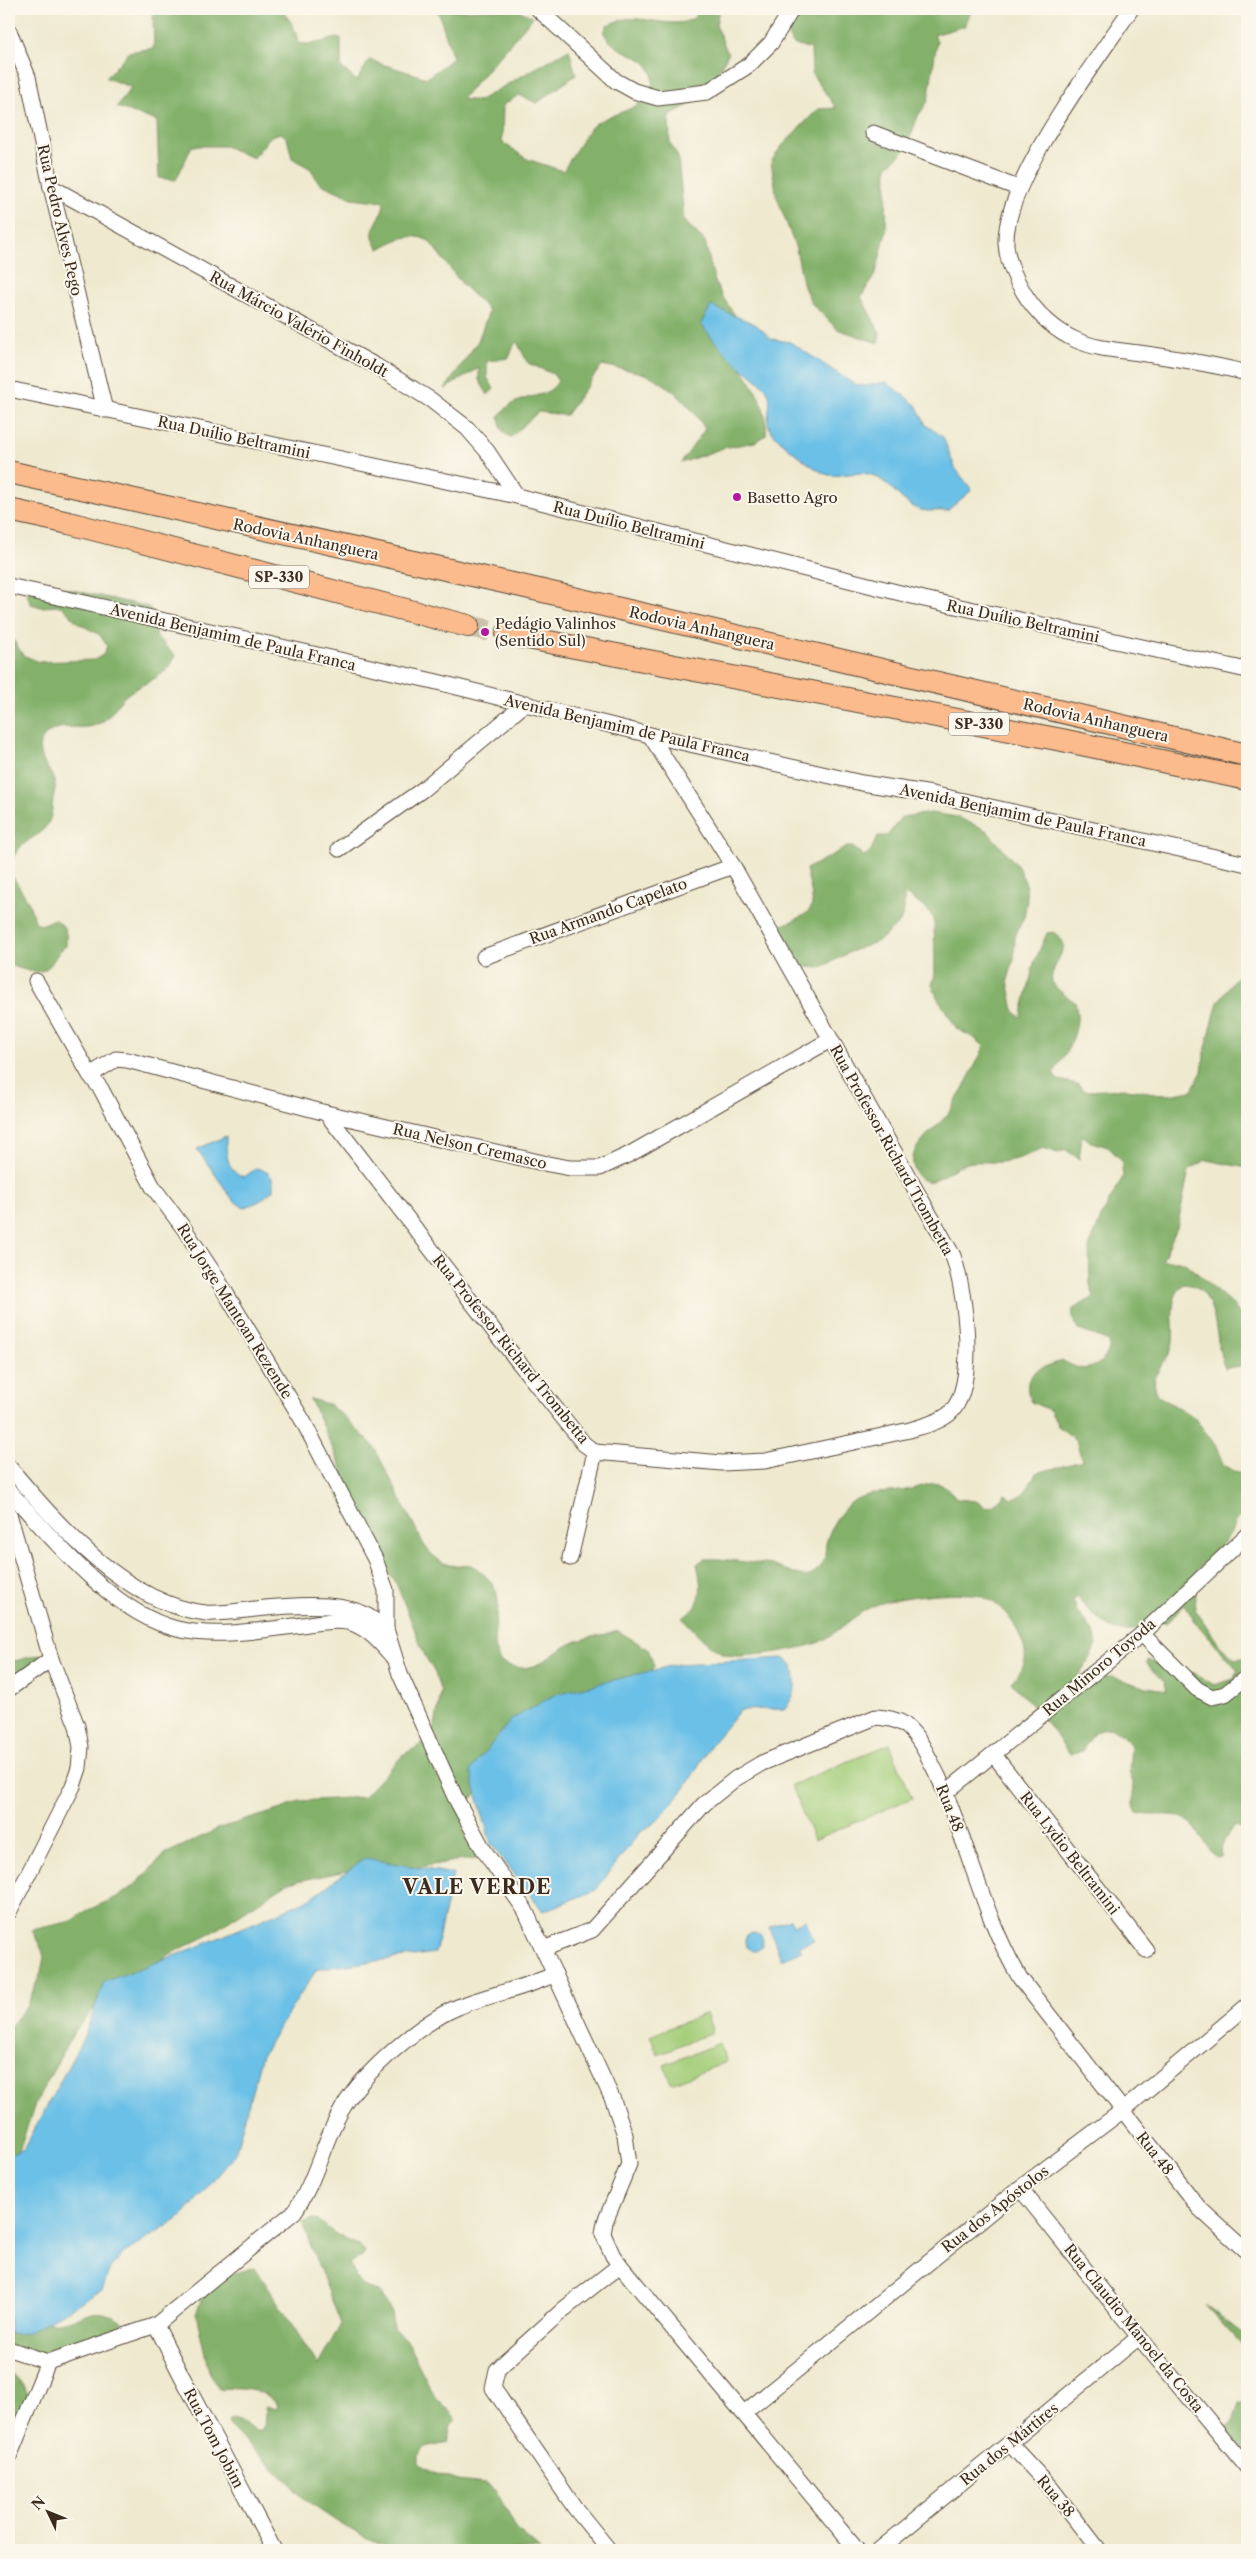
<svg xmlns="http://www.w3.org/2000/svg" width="1256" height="2559" viewBox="0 0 1256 2559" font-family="'Libre Caslon Text',serif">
	<rect width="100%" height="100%" fill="#fbf7ec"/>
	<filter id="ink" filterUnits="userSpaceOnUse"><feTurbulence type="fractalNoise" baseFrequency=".02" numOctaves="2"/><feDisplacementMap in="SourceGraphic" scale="10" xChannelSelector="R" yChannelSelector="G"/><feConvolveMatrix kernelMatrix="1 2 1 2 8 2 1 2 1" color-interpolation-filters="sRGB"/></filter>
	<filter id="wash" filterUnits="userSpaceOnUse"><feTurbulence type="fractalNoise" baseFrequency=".0096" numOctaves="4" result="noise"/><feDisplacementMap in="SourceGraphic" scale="20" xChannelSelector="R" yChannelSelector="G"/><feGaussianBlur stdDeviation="1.12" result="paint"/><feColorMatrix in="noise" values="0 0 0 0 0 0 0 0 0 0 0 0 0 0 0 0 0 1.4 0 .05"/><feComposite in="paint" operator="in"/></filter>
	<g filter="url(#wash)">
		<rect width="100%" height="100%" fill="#efe9cf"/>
		<g fill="#a4ce7a" stroke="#707c4c">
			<polygon points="890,1744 912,1798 814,1840 791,1785"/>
			<polygon points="706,2013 713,2032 658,2054 650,2036"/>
			<polygon points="719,2043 727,2062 671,2084 664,2065"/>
		</g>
		<g fill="#83b16a" stroke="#5f6e44" fill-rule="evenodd">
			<path d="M150,9H281L293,25L299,43C313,47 326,39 341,38V67L357,81L369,60L427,78L453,58L438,11L516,9L533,17L462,99L478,101L569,49L576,75L537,103L519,95L503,105L502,142L527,159L563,171C569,162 587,129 595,124C614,111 637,113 649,92C654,84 654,75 649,67C638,52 614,53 604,33L607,25C613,23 619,20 625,19C645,16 682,32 697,15L692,9H719L716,25L728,54L707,91L687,106L669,115L670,143L678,157L684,221L705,241L714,279L722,296L742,326L731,354C749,379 769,403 766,435L755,442L723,448L681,463L705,429C693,408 669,383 645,374C631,370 616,368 602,365L566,415L538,412L511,437C500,433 501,426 499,416C517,391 547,402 558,381L553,374L528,363L517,342L514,345L509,358L487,361V377L494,389L488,395L479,380V368L445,389L478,341L489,311L462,284L429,241C410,231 396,240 379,249C363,228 383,223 384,202L352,198L319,183L311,169L292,158L287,138L281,133L271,136L253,158L225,146H192L176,180L159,178L157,121L117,107L131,87L106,78L129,52L154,48L153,13Z"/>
			<path d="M788,9H972L965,26L934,35L937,41L928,101L918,116L906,149L887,167L886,232L876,273L861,297L880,333L878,343L837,329L812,304L804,287L796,249L777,197L771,162L781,147L818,109L836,108L812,74L811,48C782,47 788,32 788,9Z"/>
			<path d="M49,585L149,607L153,613L156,636L175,655C170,678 140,682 124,697C116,705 109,720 98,724C82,732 62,721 47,734C27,751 52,767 55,785C56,789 53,796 53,800C52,806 52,813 50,819C43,840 15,837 9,871L27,899L36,923L41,925L54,919C66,926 67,932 66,946C58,951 57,956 51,964C40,979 22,968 9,965V633L23,655L39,662L94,660L103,655L107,646L100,635L78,623L61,606L41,607L31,604L27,594L31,586Z"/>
			<path d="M931,813L957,817L986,830L1017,865L1025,882L1027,900L1024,917L1015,936L1014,959L1008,980L1014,1011L1021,1018L1034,963L1047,933L1054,932L1062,940L1064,946C1051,981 1040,978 1075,1002C1083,1030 1067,1051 1053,1074L1058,1080L1078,1084L1084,1091L1127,1089L1169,1095L1191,1091L1202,1072L1204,1055L1218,1002L1247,963V1168L1206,1160L1189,1170L1177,1228L1162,1261H1179L1188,1265L1233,1305L1247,1325V1365L1225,1368C1213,1344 1221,1286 1184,1284C1165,1301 1177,1326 1172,1348C1168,1362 1144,1377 1160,1397L1194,1417L1216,1446L1223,1464L1234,1471L1247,1474V1507C1238,1516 1235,1526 1228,1537C1216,1554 1195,1565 1189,1586L1196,1594L1195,1609L1220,1646L1236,1660L1247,1656V1831L1235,1826C1226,1836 1221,1844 1220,1857L1217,1858C1203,1846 1197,1820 1177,1816C1163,1813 1151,1817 1137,1813L1133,1805V1783L1129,1772L1131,1746L1124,1736L1110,1728L1101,1729L1094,1733L1082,1751L1070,1755L1047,1723L1011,1682C1027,1666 1029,1657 1020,1636C1012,1618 1000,1603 981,1596C961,1589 887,1597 869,1608C852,1617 838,1632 822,1641C804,1649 761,1655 740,1656C715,1658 698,1633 682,1618C705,1605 702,1586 697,1564L704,1559H719L772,1565L805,1577L812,1575C816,1571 822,1565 824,1560C826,1555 825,1549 826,1544C829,1528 845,1502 861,1497C877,1491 894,1493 911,1489C935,1483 940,1477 957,1499L976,1501L987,1508L994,1505L1005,1494L1012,1499C1025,1497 1030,1484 1036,1473L1082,1461L1076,1440L1058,1426L1050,1410L1031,1402C1019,1372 1040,1368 1063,1361C1067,1363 1073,1366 1078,1368C1094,1372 1112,1357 1109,1341L1079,1330L1072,1318L1073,1309L1094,1297L1090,1285L1089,1247L1103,1213L1123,1177L1121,1160L1108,1147L1091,1142L1082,1135L1079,1159L1066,1150L1058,1153L1043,1148C1029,1155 1015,1161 999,1162C977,1163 973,1158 952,1170C946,1173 938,1179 932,1181C915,1184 909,1163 915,1151C923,1136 938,1126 948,1114C953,1108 983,1052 984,1046L974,1038L957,1029L937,997L932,985L935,974L934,919L928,910L907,895L904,896V911L900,922L879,941L850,952L820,968L806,967L790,957L777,932L780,926C820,910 815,909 806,869L847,847H853L864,856L870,852L878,836H887L902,817ZM1077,1597C1091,1611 1110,1637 1132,1630C1141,1628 1150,1622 1157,1617L1165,1624L1185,1605L1195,1622L1238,1670L1234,1679L1214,1685L1194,1673L1181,1672L1147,1660V1664L1165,1683L1167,1690L1141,1686L1113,1677H1103L1079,1686L1075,1683L1097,1645L1094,1632L1075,1609L1076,1606L1073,1602Z"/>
			<path d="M310,1399L328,1404L345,1417L373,1445L424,1545C439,1564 448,1568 472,1565C511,1593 495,1605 494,1644C494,1649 498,1657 500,1662C539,1680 547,1651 580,1640C592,1636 606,1635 618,1631L648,1649L654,1666L647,1681L479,1792L466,1803L475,1818L469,1816L462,1820L464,1831L479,1859L454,1861L410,1869L365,1867L288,1883L203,1938L174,1952L118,1985L100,2001L74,2032L35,2104L16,2159L9,2165V2028L27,2005L41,1972L44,1957L42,1950L32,1930L72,1921L86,1911L121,1895L138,1882L165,1854L220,1828L282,1809L300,1801L363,1797L404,1754L419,1746L434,1731L441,1693L435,1673L425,1656L397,1585L337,1494L344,1473Z"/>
			<polygon points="9,1654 15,1661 42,1654 33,1677 9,1698"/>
			<path d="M314,2219C326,2224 330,2232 341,2237C350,2242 357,2244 365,2252L362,2256L349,2263C357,2281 358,2287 379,2291L391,2311L393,2328L406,2340L435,2397L457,2419L451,2425L447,2443L426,2448L419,2455V2464L426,2469L458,2481L485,2484L496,2491L517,2530L540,2550H394L345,2527L312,2505L230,2427L228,2421L232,2418C242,2419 248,2429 259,2432L264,2426L266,2406L276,2409L278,2406C264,2386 242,2390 219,2388L210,2376L196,2314L202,2298L228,2275L255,2267L318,2365L341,2324L302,2223Z"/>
			<polygon points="1205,2305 1247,2337 1247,2354 1244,2348"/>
			<path d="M9,2309C24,2314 42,2324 58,2322C91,2317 97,2301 128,2327L118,2339L25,2361L9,2358Z"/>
			<polygon points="9,2373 21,2383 31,2398 25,2413 9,2423"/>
			<polygon points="1247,2399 1247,2474 1225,2431 1233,2421 1239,2402"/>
		</g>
		<g fill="#6ac0e7" stroke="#527582">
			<path d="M711,306L755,324L772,339L790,342L854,384L866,386L886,382L916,405L926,425L943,437L955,468L972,490L947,511C939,510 928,512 921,510C901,504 891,482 872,475C855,469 836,480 823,473C812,467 776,440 770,429C764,417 775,400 766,389C760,381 750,375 743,369C727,355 714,341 701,324Z"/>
			<path d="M226,1136C226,1154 226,1170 244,1177L257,1168C270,1172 274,1176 273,1190L260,1201L244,1208L233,1200L197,1149Z"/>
			<path d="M783,1658L793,1665C796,1684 798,1694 784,1709L740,1710L710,1746L685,1788L656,1822L639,1833L596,1890L543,1911L491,1844L470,1771L511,1720L556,1694L679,1664Z"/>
			<polygon points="365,1858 453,1874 435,1953 317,1969 262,2054 235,2154 183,2216 123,2254 110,2268 102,2290 27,2333 9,2334 9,2155 24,2149 85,2035 104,1982 197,1947 308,1900"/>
			<polygon points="790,1919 793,1925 806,1920 814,1940 799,1946 802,1950 781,1959 769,1927"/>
			<circle cx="754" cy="1941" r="9"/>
		</g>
	</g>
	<g filter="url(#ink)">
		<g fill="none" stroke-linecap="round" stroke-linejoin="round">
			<polyline stroke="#cbc3ac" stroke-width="22" stroke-dasharray="22 11" stroke-linecap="butt" points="468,626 507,634"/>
			<g stroke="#564739" stroke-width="17">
				<g id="minor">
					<polyline points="538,9 616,81 634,91 658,98 707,92 749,65 771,43 792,9"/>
					<path d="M1131,9C1096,62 1003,182 1006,244C1007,260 1015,279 1024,293C1036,313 1055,331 1076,340C1096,349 1118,350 1139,353C1175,358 1212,364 1247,373"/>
					<polyline points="9,31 28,77 51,187 105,410"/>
					<polyline points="873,133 1018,188"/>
					<polyline points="51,187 376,366 431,400 467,428 487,451 517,496"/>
					<polyline points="9,389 517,496 924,599 1247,670"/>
					<polyline points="9,586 433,681 650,735 862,783 932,794 1247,864"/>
					<polyline points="339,849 422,790 526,703"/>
					<polyline points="484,957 733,866"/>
					<polyline points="36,981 90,1075 101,1089 153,1187 185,1230 216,1277 303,1421 375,1559 386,1590 386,1629 400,1674 455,1797 483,1849 525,1910 613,2100 625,2135 629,2164 605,2222 603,2234 613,2256 620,2265 857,2550"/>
					<polyline points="90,1075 116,1059 127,1060 326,1113 543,1163 570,1168 600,1168 630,1154 830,1040"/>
					<path d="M326,1113L501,1340L584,1444L595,1452L722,1463L765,1461L910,1430C922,1426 938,1423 949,1414C979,1388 965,1290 953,1256L733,866L650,735"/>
					<path d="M9,1467C57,1524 127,1605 206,1613C222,1614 239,1611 255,1609C284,1606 337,1601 364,1614C372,1618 379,1624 386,1629"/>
					<path d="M9,1491C52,1538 112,1613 177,1629C214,1638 257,1631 294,1626C311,1624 330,1619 347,1622C366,1626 380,1642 392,1656"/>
					<polyline points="9,1514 51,1659 77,1726 81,1747 79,1768 73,1786 9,1912"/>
					<polyline points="570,1558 595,1452"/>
					<polyline points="1142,1634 1197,1689 1212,1697 1225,1694 1247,1677"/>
					<polyline points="9,1689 51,1659"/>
					<polyline points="994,1755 1146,1950"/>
					<polyline points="945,1793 1142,1634 1247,1535"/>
					<path d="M543,1949L592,1930L704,1804L735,1779L762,1763L876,1717C887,1718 896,1719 905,1725C921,1738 929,1759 938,1776C968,1842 983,1916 1020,1978L1199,2208L1247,2252"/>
					<polyline points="1020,2188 1139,2337 1247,2467"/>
					<polyline points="156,2325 178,2369 274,2550"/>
					<path d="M9,2349L48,2362L156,2325L294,2212C317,2180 323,2139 344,2106C364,2072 421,2022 458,2007C490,1994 524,1989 555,1974"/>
					<polyline points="744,2413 1020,2188 1122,2111 1247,2006"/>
					<polyline points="1010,2444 1051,2488 1099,2550"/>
					<polyline points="9,2457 48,2362"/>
					<polyline points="609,2550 575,2508 493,2388 497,2370 504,2363 564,2309 620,2265"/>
					<polyline points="879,2550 1139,2337"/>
				</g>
			</g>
			<g stroke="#564739" stroke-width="24">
				<g id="highway">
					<polyline points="9,472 517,585 1247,755"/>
					<polyline points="9,510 69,523 468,626"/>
					<polyline points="507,634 1062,740 1247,779"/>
				</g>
			</g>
			<use href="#minor" stroke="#fff" stroke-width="15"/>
			<use href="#highway" stroke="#fbbb8c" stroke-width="22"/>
		</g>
	</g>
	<g fill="#b5179e" stroke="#fbf7ec" stroke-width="2">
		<circle cx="737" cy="497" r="5"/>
		<circle cx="485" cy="632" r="5"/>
	</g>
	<g text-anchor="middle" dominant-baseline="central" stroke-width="4" stroke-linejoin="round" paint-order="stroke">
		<g fill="#fbf7ec" stroke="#75685c" stroke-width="1">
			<rect x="249" y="565.5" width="60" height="23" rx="4"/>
			<rect x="949" y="712.5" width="60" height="23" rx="4"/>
		</g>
		<g font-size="14" font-weight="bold" fill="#3b2a1e">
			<text x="279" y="577">SP-330</text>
			<text x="979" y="724">SP-330</text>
		</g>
		<g font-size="15" fill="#3b2a1e" stroke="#fbf7ec">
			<text transform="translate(60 220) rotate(77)">Rua Pedro Alves Pego</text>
			<text transform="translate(299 324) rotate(29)">Rua Márcio Valério Finholdt</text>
			<text transform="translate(234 437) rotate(12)">Rua Duílio Beltramini</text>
			<text transform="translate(629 525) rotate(14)">Rua Duílio Beltramini</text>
			<text transform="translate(306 539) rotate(12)">Rodovia Anhanguera</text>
			<text transform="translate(1023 621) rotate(12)">Rua Duílio Beltramini</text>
			<text transform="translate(702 628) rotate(13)">Rodovia Anhanguera</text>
			<text transform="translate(233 637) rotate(13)">Avenida Benjamim de Paula Franca</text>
			<text transform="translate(1096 720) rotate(13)">Rodovia Anhanguera</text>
			<text transform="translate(627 728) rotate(13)">Avenida Benjamim de Paula Franca</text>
			<text transform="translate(1023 815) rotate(12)">Avenida Benjamim de Paula Franca</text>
			<text transform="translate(608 911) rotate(-20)">Rua Armando Capelato</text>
			<text transform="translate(470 1146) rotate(13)">Rua Nelson Cremasco</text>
			<text transform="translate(892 1150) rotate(61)">Rua Professor Richard Trombetta</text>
			<text transform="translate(235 1311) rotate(58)">Rua Jorge Mantoan Rezende</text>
			<text transform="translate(511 1349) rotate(51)">Rua Professor Richard Trombetta</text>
			<text transform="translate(1099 1667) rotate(-40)">Rua Minoro Toyoda</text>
			<text transform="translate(950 1808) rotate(68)">Rua 48</text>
			<text transform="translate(1070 1853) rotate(52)">Rua Lydio Beltramini</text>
			<text transform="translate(1155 2153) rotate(52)">Rua 48</text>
			<text transform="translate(995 2209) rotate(-38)">Rua dos Apóstolos</text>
			<text transform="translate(1134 2328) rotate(51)">Rua Claudio Manoel da Costa</text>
			<text transform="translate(214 2438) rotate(62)">Rua Tom Jobim</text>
			<text transform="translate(1009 2444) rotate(-39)">Rua dos Mártires</text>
			<text transform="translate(1056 2496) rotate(50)">Rua 38</text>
		</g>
		<g font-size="15" fill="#3b2a1e" stroke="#fbf7ec" text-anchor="start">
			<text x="747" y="497">Basetto Agro</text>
			<text x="495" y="623">Pedágio Valinhos<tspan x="495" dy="17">(Sentido Sul)</tspan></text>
		</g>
		<g font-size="20" font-weight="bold" letter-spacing="1" fill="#3b2a1e" stroke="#fbf7ec">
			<text x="477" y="1887">VALE VERDE</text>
		</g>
	</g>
	<rect width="1256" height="2559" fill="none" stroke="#fbf7ec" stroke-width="30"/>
	<g transform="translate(48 2512) rotate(313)" stroke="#fbf7ec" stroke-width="4" paint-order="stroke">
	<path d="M0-4L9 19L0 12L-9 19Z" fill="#3b2a1e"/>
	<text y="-8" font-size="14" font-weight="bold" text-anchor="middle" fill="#3b2a1e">N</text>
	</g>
</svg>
